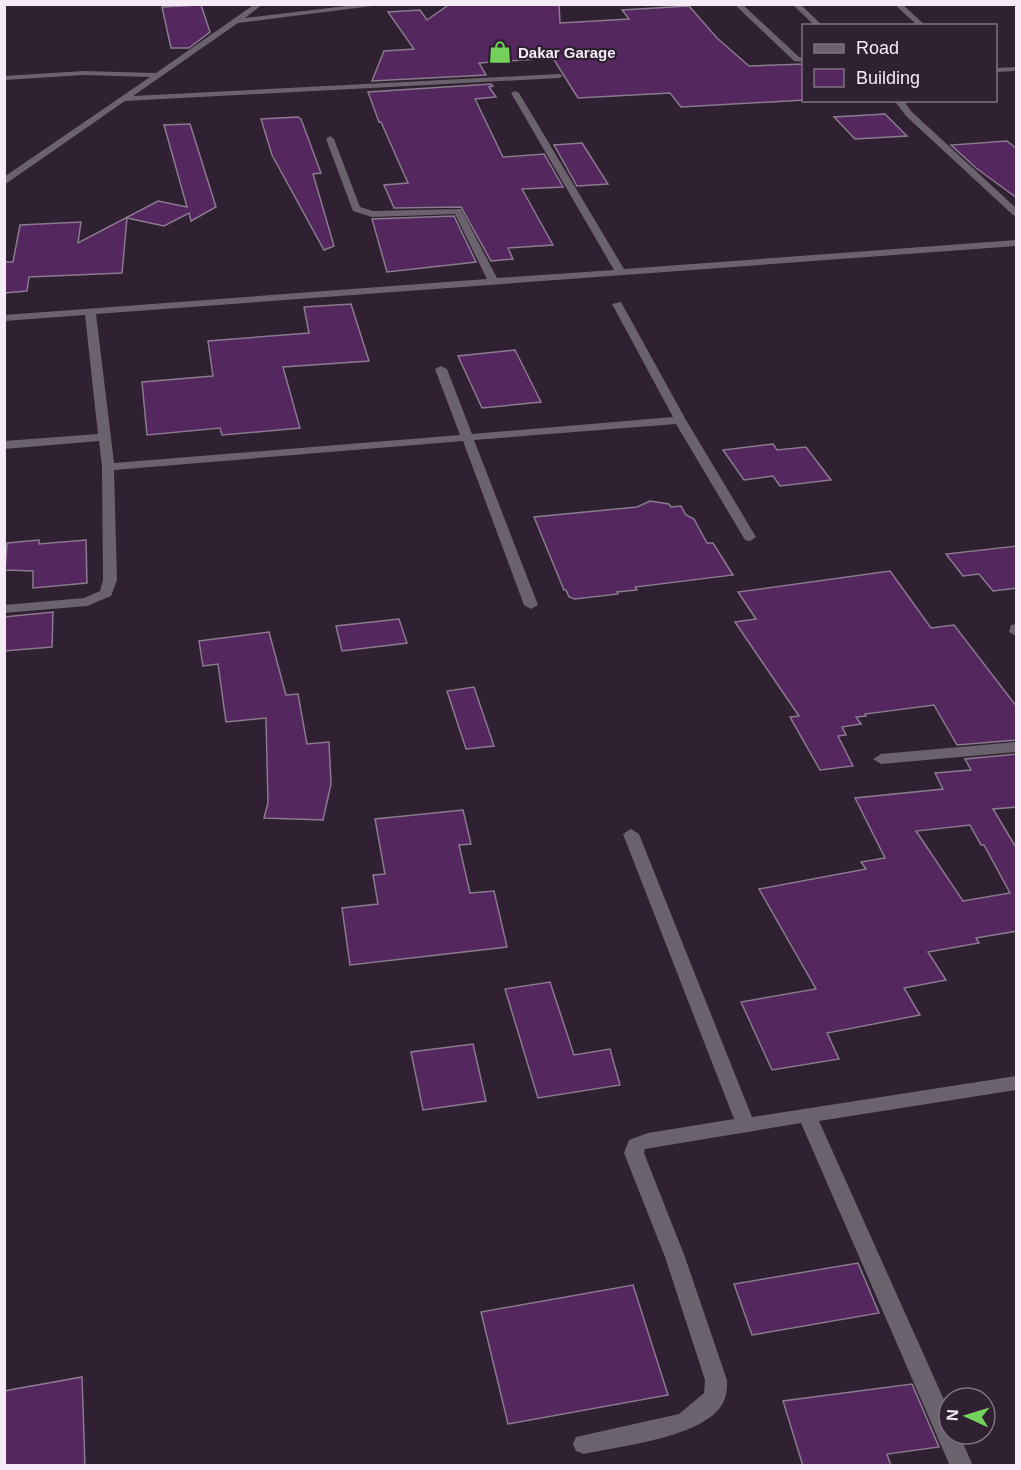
<svg xmlns="http://www.w3.org/2000/svg" width="1021" height="1470" viewBox="0 0 1021 1470" font-family="Arial,sans-serif">
	<rect width="100%" height="100%" fill="#2f2032"/>
	<g fill="#54275f" stroke="#8b798f" stroke-width="1.5" fill-rule="evenodd">
		<polygon points="450,4 559,4 560,23 629,19 622,10 689,6 717,38 749,66 804,64 804,100 681,107 670,93 578,98 553,58 479,63 486,75 372,81 384,51 414,49 388,12 420,10 427,20"/>
		<polygon points="201,5 210,32 189,48 171,48 162,7"/>
		<polygon points="491,84 493,86 489,87 496,97 475,99 503,157 544,154 563,187 522,189 553,245 508,248 513,259 491,261 461,207 394,208 384,185 408,183 381,122 379,122 368,92"/>
		<polygon points="885,114 907,136 855,139 834,117"/>
		<polygon points="298,117 301,119 321,173 313,174 334,246 324,250 272,155 261,119"/>
		<polygon points="190,124 216,207 191,221 189,213 164,226 127,218 122,273 29,277 27,291 4,293 4,262 13,262 20,225 81,222 78,243 158,201 187,207 164,125"/>
		<polygon points="1007,141 1017,149 1017,198 976,168 951,145"/>
		<polygon points="582,143 608,184 577,186 554,145"/>
		<polygon points="454,216 476,262 387,272 372,219"/>
		<polygon points="351,304 369,361 283,367 300,428 222,435 220,428 147,435 142,382 213,376 208,341 309,333 304,307"/>
		<polygon points="515,350 541,402 482,408 458,356"/>
		<polygon points="773,444 777,450 806,447 831,480 780,486 773,476 744,480 723,450"/>
		<polygon points="650,501 669,504 671,507 681,506 686,515 694,519 707,543 713,543 733,575 635,587 637,590 617,592 618,594 575,599 569,597 566,590 564,590 534,517 637,507"/>
		<polygon points="39,540 39,544 86,540 87,583 33,588 33,571 5,570 7,543"/>
		<polygon points="1017,546 1017,588 993,591 979,574 963,576 946,554"/>
		<polygon points="890,571 931,628 954,625 1017,707 1017,740 957,745 934,705 865,714 866,716 856,717 861,724 842,727 846,735 838,736 853,766 820,770 790,717 799,716 735,622 756,619 738,592"/>
		<polygon points="53,612 52,647 4,651 4,617"/>
		<polygon points="399,619 407,643 342,651 336,626"/>
		<polygon points="269,632 286,695 298,694 307,744 329,742 331,784 323,820 264,818 268,803 266,718 226,722 218,664 203,666 199,641"/>
		<polygon points="474,687 494,746 466,749 447,691"/>
		<path d="M1017,754V807L993,809L1017,849V931L976,938L979,943L928,952L946,980L904,988L920,1015L827,1033L839,1059L772,1070L741,1002L816,989L759,889L866,869L861,862L885,858L855,798L943,789L935,773L971,770L965,759ZM970,825L981,845H984L1010,893L963,901L916,831Z"/>
		<polygon points="463,810 471,844 459,845 470,893 494,891 507,947 350,965 342,908 378,904 373,875 385,874 375,819"/>
		<polygon points="550,982 574,1055 610,1049 620,1085 538,1098 505,989"/>
		<polygon points="473,1044 486,1101 423,1110 411,1052"/>
		<polygon points="858,1263 879,1313 752,1335 734,1284"/>
		<polygon points="633,1285 668,1395 508,1424 481,1312"/>
		<polygon points="82,1377 85,1466 4,1466 4,1391"/>
		<polygon points="912,1384 939,1447 887,1454 891,1466 803,1466 783,1401"/>
	</g>
	<g fill="none" stroke-linecap="round" stroke-linejoin="round">
		<g fill="#6a626c" fill-rule="evenodd">
			<polygon points="255,4 263,4 245,18 362,4 388,4 238,23 133,96 559,74 563,76 559,78 125,101 4,185 4,177 150,77 84,75 4,80 4,76 84,71 156,73"/>
			<polygon points="734,4 742,4 799,57 804,58 804,62 794,61"/>
			<polygon points="792,4 800,4 823,26 815,26"/>
			<polygon points="894,4 902,4 926,26 918,26"/>
			<polygon points="1016,67 1016,71 996,72 996,68"/>
			<polygon points="515,91 519,93 624,269 1016,240 1016,246 96,314 114,463 460,435 435,369 441,366 447,369 472,434 673,417 612,304 621,302 686,420 756,537 750,541 745,540 676,424 474,440 538,605 531,609 524,605 463,441 114,470 117,580 111,596 87,606 4,613 4,605 84,598 100,591 103,580 102,467 99,441 4,449 4,441 98,434 85,315 4,321 4,315 487,279 455,214 372,217 353,211 326,139 330,136 334,139 360,207 373,211 461,209 497,278 614,270 511,93"/>
			<polygon points="894,100 903,100 912,112 1016,208 1016,216 1013,215 906,116"/>
			<polygon points="1016,624 1016,636 1009,632 1011,625"/>
			<polygon points="1016,742 1016,752 881,764 873,759 881,754"/>
			<path d="M631,829L639,834L752,1117L1016,1076V1090L819,1121L949,1411V1434H959L973,1466H950L801,1123L645,1149L644,1153L685,1257L727,1380C727,1386 727,1393 725,1398C713,1437 619,1446 584,1454L576,1451L573,1444L576,1437L679,1414L704,1393L705,1380L665,1257L624,1153L629,1140L648,1133L734,1119L623,834Z"/>
		</g>
	</g>
	<defs>
		<g id="shop-bare" transform="scale(1.8)"><path d="M-5-2.5h2.3a2.7 3.5 0 0 1 5.4 0H5L5.5 6h-11ZM-1.5-2.5h3a1.5 2.3 0 0 0-3 0Z" fill="#74d25c" stroke="#2f2032" stroke-width="2.5" paint-order="stroke"/></g>
	</defs>
	<g fill-rule="evenodd">
		<use href="#shop-bare" x="500" y="52"/>
	</g>
	<g text-anchor="middle" dominant-baseline="central" stroke-width="4.5" stroke-linejoin="round" paint-order="stroke">
		<g font-size="15" font-weight="bold" fill="#f5ebf7" stroke="#2f2032" text-anchor="start">
			<text x="518" y="52">Dakar Garage</text>
		</g>
	</g>
	<rect width="1021" height="1470" fill="none" stroke="#f5ebf7" stroke-width="12"/>
	<rect x="802" y="24" width="195" height="78" fill="#2f2032" stroke="#7e7181" stroke-width="1.5"/>
	<rect x="814" y="44" width="30" height="9" fill="#6a626c" stroke="#7e7181" stroke-width="1.5"/>
	<text x="856" y="54" font-size="18" fill="#f5ebf7">Road</text>
	<rect x="814" y="69" width="30" height="18" fill="#54275f" stroke="#7e7181" stroke-width="1.5"/>
	<text x="856" y="84" font-size="18" fill="#f5ebf7">Building</text>
	<g transform="translate(967 1416) rotate(274)"><circle r="28" fill="#2f2032" stroke="#7e7181" stroke-width="1.5"/>
	<path d="M0-4.5L10 22L0 15L-10 22Z" fill="#74d25c"/>
	<text y="-9" font-size="16" font-weight="bold" text-anchor="middle" fill="#f5ebf7">N</text>
	</g>
</svg>
